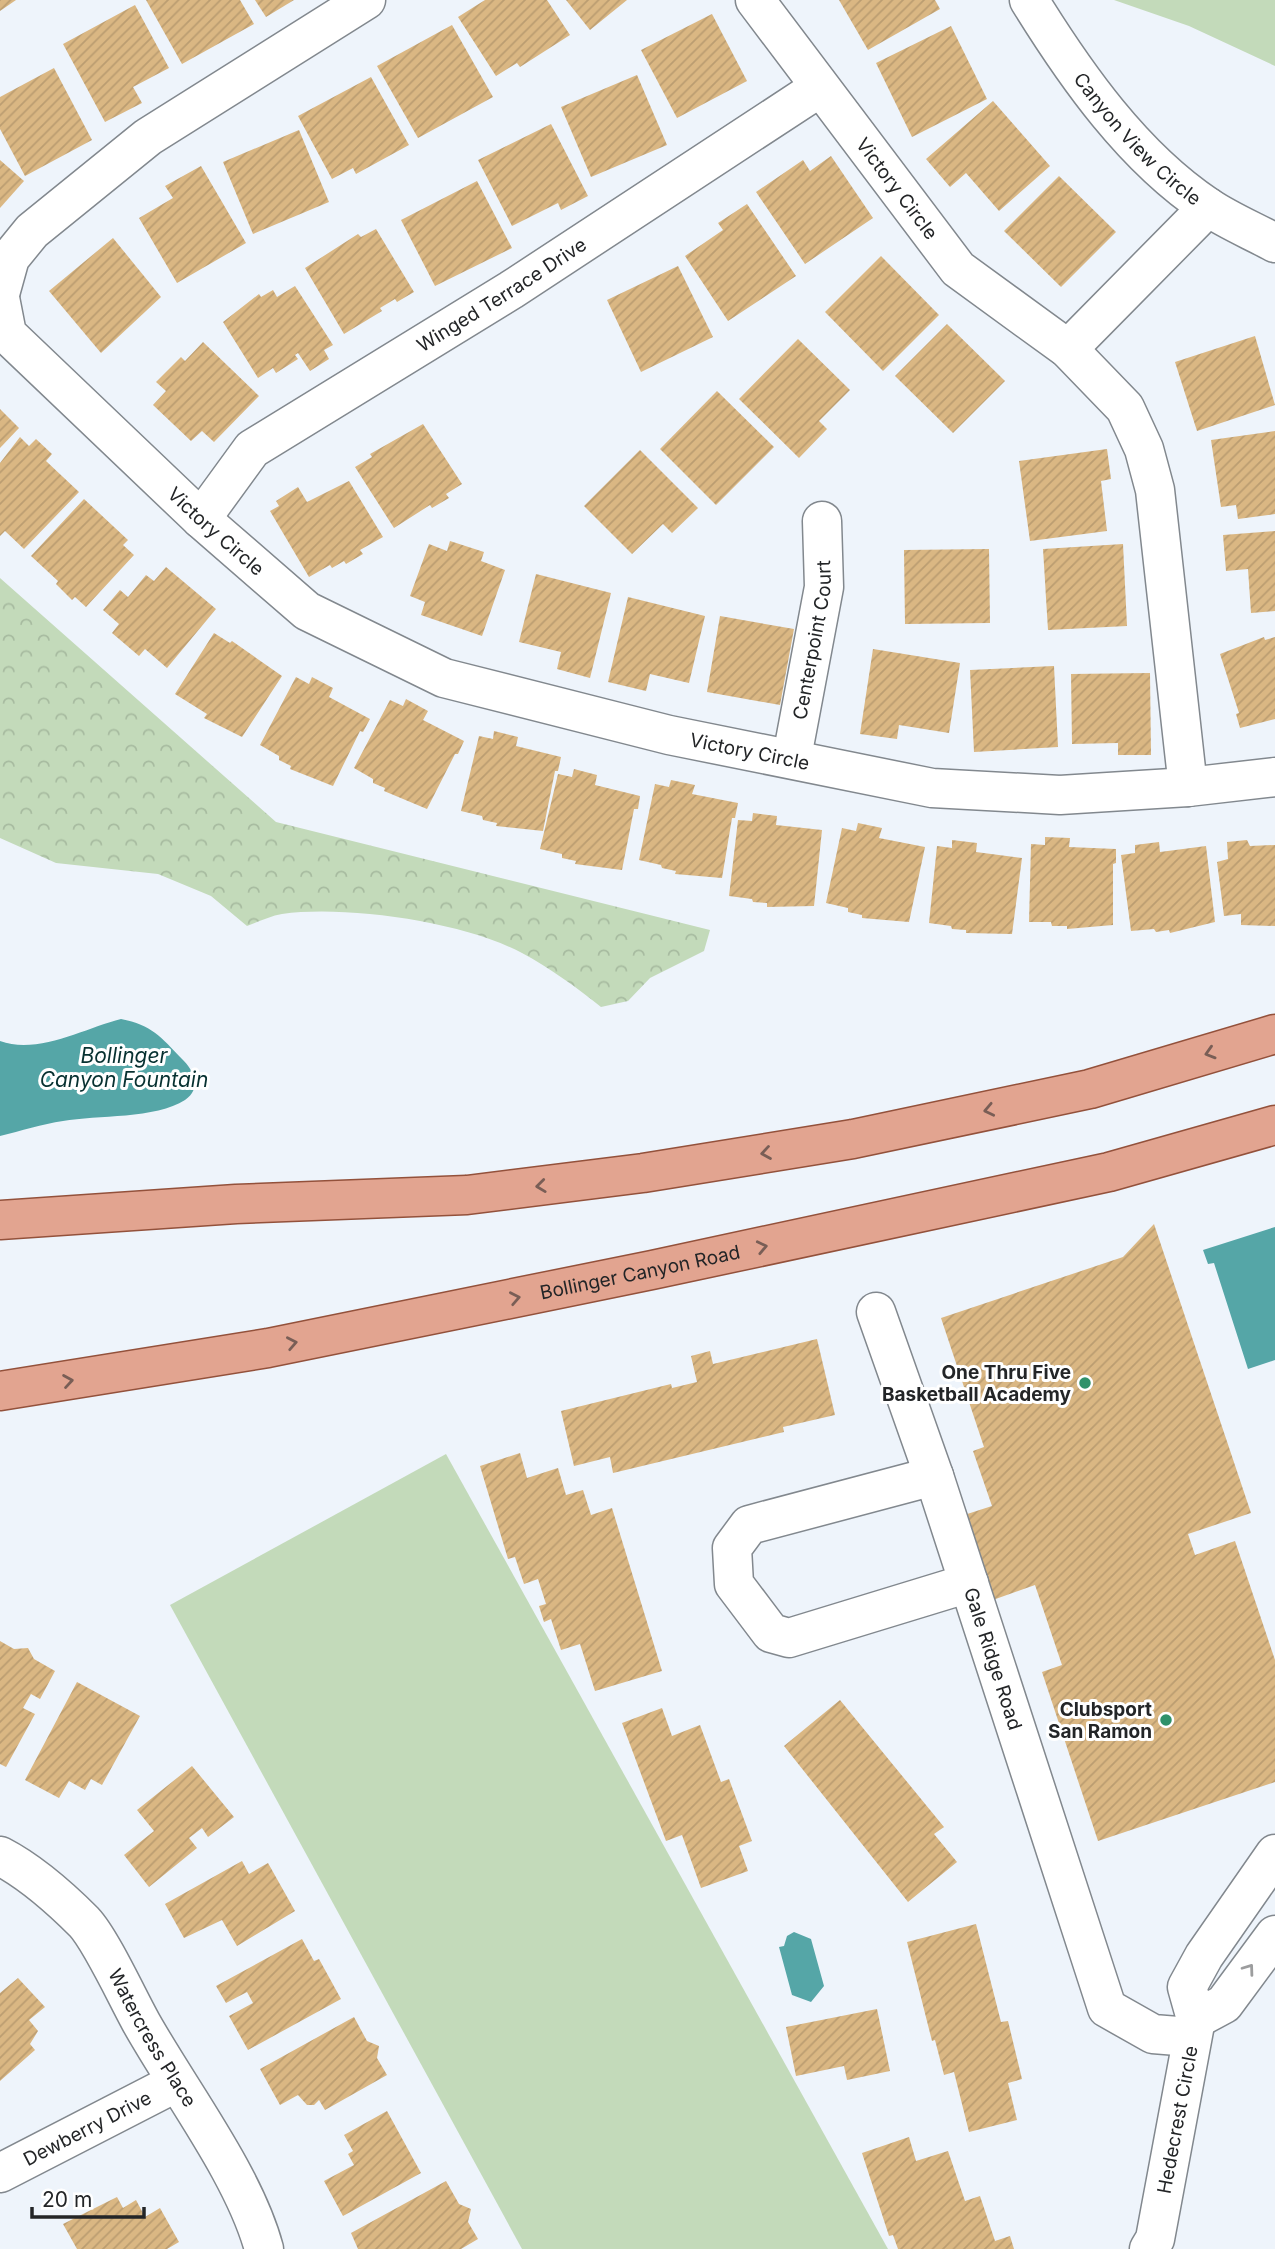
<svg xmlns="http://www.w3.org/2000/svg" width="1275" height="2249" viewBox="0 0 1275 2249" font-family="Inter,sans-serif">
	<defs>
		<pattern id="forest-crowns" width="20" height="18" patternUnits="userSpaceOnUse" patternTransform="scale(1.75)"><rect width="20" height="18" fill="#c3daba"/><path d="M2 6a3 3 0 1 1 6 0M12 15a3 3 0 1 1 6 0" fill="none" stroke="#a7bba0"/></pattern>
		<pattern id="building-hatch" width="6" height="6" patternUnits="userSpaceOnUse" patternTransform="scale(1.75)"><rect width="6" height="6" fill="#dab783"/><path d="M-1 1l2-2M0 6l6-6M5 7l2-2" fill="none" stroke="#bb9d71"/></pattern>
	</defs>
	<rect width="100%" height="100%" fill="#eef4fb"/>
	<g fill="#c3daba">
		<polygon points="1114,0 1275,0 1275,66 1189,26"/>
		<polygon points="446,1454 888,2249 522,2249 170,1605"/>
	</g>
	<path fill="url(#forest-crowns)" d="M0,578L276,822L710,930L704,951L650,978L628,1001L601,1007C576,987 550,968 522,953C464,922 347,905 282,914C270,916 258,922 247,926L211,896L158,874L56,863L0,838Z"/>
	<g fill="#55a6a7">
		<path d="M121,1019C152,1025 161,1037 182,1059C194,1070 202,1089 185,1100C156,1119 97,1115 63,1121C42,1124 21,1131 0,1136V1041C38,1055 85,1028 121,1019Z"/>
		<polygon points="1275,1227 1275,1360 1248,1369 1214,1263 1208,1264 1203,1250"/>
		<polygon points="794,1932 811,1939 824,1986 811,2002 792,1995 779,1947 784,1946 787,1936"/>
	</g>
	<g fill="url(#building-hatch)">
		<polygon points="0,0 16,0 0,11"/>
		<polygon points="146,0 240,0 254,24 182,64"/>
		<polygon points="255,0 294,0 266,17"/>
		<polygon points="485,0 547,0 570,35 520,67 517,63 496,76 458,17"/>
		<polygon points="566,0 627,0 590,30"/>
		<polygon points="839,0 935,0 940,9 868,50"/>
		<polygon points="135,5 169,68 133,87 142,103 105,122 63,44"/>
		<polygon points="712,14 747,81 677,118 641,50"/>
		<polygon points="452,25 493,97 418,138 377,66"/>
		<polygon points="951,26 987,99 912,137 876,63"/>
		<polygon points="54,68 92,140 25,176 0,129 0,97"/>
		<polygon points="637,75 667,145 591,177 561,107"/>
		<polygon points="371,77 409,145 356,174 353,168 332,179 298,116"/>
		<polygon points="993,101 1050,166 999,211 966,173 950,187 926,159"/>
		<polygon points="551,124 588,196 561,210 558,203 512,226 478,160"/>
		<polygon points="299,130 329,202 253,234 223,162"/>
		<polygon points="831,156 873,218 805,264 756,192 803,160 810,171"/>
		<polygon points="0,160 24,181 0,208"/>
		<polygon points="201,166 246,243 177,283 139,218 173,198 165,186"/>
		<polygon points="1059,176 1116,232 1061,287 1004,231"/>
		<polygon points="477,181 512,248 435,286 401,220"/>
		<polygon points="747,204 796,276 728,321 685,256 723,230 718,223"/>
		<polygon points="376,229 414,292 397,302 395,299 380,308 382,311 344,334 305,268 358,234 361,237"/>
		<polygon points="113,238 161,297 101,353 49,291"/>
		<polygon points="881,256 939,315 883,371 825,312"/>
		<polygon points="678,266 713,337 641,372 607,300"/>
		<polygon points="295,286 333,345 324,350 329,359 310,371 298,353 295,355 298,359 276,373 273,368 258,378 223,322 259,294 261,297 273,290 277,297"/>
		<polygon points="947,324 1005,381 953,433 895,376"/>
		<polygon points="1255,336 1275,405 1197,431 1175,362"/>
		<polygon points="798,339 850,390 819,421 827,429 799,458 739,399"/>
		<polygon points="203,342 259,396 214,442 202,431 191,441 153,405 166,391 156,382 181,357 185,361"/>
		<polygon points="717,391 774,447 716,505 660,449"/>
		<polygon points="0,409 19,428 0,448"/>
		<polygon points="423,424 462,484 446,494 449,498 432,508 430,505 394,528 355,467 372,457 370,454"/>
		<polygon points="1275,431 1275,514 1238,519 1236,505 1221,507 1211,440"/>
		<polygon points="20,437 29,446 36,439 52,454 46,461 79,492 24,549 5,531 0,536 0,463"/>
		<polygon points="1107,449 1111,479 1101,481 1107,531 1030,541 1019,461"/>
		<polygon points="640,450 698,508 672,533 663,524 632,554 584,506"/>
		<polygon points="349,481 383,537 360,550 363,554 346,564 344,561 332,568 330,565 309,577 270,511 279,506 276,501 298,487 307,502"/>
		<polygon points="84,499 128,540 123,545 134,555 86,607 75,597 72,600 56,584 58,581 31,556"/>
		<polygon points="1275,531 1275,611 1251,613 1248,569 1226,571 1223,535"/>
		<polygon points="450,541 484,552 481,561 505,570 482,636 421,615 425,602 410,596 429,544 447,551"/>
		<polygon points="1123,544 1127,626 1048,630 1043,549"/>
		<polygon points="989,549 990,623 905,624 904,550"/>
		<polygon points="166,567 216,609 167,668 145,649 139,656 112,633 119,624 103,610 120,590 128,597 146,575 154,581"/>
		<polygon points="536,574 611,593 590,678 557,669 561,652 519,642"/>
		<polygon points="628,597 705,616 689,683 650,674 646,691 608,682"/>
		<polygon points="720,616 794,629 780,705 707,692"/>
		<polygon points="214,633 230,643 232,641 282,676 242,737 204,718 207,714 175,694"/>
		<polygon points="1264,637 1265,640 1275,637 1275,719 1240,728 1236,714 1239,713 1220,654"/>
		<polygon points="873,649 960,663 949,733 899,725 897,739 860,734"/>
		<polygon points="1054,666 1058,747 974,752 970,670"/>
		<polygon points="1150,673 1151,755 1118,755 1118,743 1072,744 1071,674"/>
		<polygon points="296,677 309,684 312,677 333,688 329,697 370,719 363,732 360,731 333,786 290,769 291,766 279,760 279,756 260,745"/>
		<polygon points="406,699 428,711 423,720 464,741 458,754 455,754 427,809 384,791 385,788 373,783 373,779 354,768 390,700 403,706"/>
		<polygon points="494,731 518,737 516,746 561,757 558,771 555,771 543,831 496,826 497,823 483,820 482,816 461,811 479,736 493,739"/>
		<polygon points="574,769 597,775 595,785 640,796 638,809 634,809 622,870 575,864 576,861 562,858 562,854 540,849 558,774 572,777"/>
		<polygon points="671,780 695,785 692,794 738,803 735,818 732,818 722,878 675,874 676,871 662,868 661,865 639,860 655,784 669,787"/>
		<polygon points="753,813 777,816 776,825 822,830 814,906 767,907 767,903 753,902 752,899 729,896 738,820 752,821"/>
		<polygon points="858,823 882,828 879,838 925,847 909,922 862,918 862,915 848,912 848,908 826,903 842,828 856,831"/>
		<polygon points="1045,837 1070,838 1069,847 1116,849 1116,863 1113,864 1113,925 1067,929 1067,926 1052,926 1051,922 1029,922 1031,844 1045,845"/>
		<polygon points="952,840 977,843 976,852 1022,858 1012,934 966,933 966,930 952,929 951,926 929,923 937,846 952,848"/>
		<polygon points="1247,840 1250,846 1275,845 1275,926 1241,925 1241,914 1224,916 1217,862 1228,859 1227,842"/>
		<polygon points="1159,842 1160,852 1206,846 1215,922 1170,933 1169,930 1156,932 1154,929 1131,931 1121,855 1135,853 1135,845"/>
		<polygon points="1154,1224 1251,1513 1188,1534 1195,1555 1235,1541 1275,1660 1275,1782 1098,1841 1042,1672 1062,1665 1035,1585 990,1601 961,1516 992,1506 973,1451 984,1447 941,1318 1123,1257"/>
		<polygon points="817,1339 835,1415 783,1427 784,1432 613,1473 610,1457 574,1466 561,1411 671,1384 672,1388 697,1382 691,1356 710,1351 713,1364"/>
		<polygon points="520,1453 527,1478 558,1468 566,1495 583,1490 591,1515 612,1508 662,1671 595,1691 580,1644 561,1650 551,1619 544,1622 539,1606 546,1604 538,1579 524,1584 515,1557 508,1559 480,1466"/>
		<polygon points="0,1641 14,1649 28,1648 34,1659 55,1671 40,1699 31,1694 23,1708 35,1714 6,1767 0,1764"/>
		<polygon points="77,1682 140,1716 102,1785 91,1779 85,1790 69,1781 59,1798 25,1780"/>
		<polygon points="840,1700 944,1827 934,1834 957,1862 908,1902 784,1746"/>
		<polygon points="662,1708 672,1736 700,1725 721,1782 729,1779 752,1841 739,1846 748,1871 701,1888 682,1835 666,1841 622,1723"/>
		<polygon points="192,1766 234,1817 208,1837 202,1828 189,1838 197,1848 149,1887 124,1855 154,1831 137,1810"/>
		<polygon points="242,1861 249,1874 268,1863 295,1911 237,1946 222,1920 184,1938 165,1904"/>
		<polygon points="976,1924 1001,2022 1008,2021 1022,2079 1008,2083 1017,2120 969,2132 954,2072 944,2075 935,2040 932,2041 907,1942"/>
		<polygon points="302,1939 314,1961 319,1959 341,1999 248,2050 229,2016 253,2003 247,1992 226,2003 216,1986"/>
		<polygon points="18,1978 45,2007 29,2020 38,2031 30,2044 35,2050 0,2081 0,1993"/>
		<polygon points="877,2009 890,2071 847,2080 844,2066 796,2076 786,2027"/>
		<polygon points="354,2017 367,2041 379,2046 377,2058 387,2075 325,2110 319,2100 314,2105 307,2105 298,2095 280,2105 260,2069"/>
		<polygon points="387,2111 421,2173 343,2216 324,2181 354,2165 348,2154 353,2151 344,2135"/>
		<polygon points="909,2137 916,2161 948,2151 965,2201 980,2196 995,2241 1010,2236 1014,2249 898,2249 893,2235 889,2236 862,2153"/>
		<polygon points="446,2181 459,2204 471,2209 468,2222 478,2239 461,2249 358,2249 351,2233"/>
		<polygon points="117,2197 123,2208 136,2200 145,2217 160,2208 179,2242 167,2249 77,2249 63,2224"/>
	</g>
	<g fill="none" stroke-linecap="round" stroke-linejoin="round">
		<g stroke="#82888e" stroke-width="41">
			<g id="minor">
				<path id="s1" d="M755,0L958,269L1068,349L1125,408L1144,449L1155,490L1188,787"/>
				<path id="s2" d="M1029,0C1076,76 1133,157 1208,207C1229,221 1253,231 1275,243"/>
				<polyline points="0,294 10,258 32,231 148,137 366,0"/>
				<path id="s3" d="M0,298L7,334L201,519L307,611L444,678L669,735L932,788L1060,795L1188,787L1275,777"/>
				<polyline points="1068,349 1208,207"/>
				<path id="s4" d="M201,519L252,449L511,290L819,88"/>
				<path id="s5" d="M792,757L824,587L822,521"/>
				<path id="s6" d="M876,1312L934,1476L1107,2008L1153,2034L1190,2037"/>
				<polyline points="934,1476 749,1525 732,1548 734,1584 771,1633 789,1638 969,1583"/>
				<path id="s7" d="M0,1856C29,1871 60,1898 84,1922C101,1940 128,1999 142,2024C181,2093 244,2175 264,2249"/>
				<polyline points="1196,2019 1224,2004 1275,1935"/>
				<path id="s8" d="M0,2173L175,2083"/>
				<path id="s9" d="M1149,2249L1155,2239L1196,2019L1187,1987L1204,1956L1275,1854"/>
			</g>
		</g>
		<g stroke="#93513b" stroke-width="41">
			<g id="major">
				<polyline points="0,1220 236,1204 467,1195 643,1173 853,1139 1090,1089 1275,1034"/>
				<path id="s10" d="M0,1391L268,1348L652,1270L1109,1172L1275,1125"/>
			</g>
		</g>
		<use href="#minor" stroke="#fff" stroke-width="38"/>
		<use href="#major" stroke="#e2a490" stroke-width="38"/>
	</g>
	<defs><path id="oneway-chevron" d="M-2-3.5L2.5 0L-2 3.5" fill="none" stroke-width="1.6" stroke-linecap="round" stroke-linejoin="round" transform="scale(1.75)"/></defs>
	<g stroke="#795e56">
		<use href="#oneway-chevron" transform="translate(1210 1053) rotate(163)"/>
		<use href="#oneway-chevron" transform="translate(989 1110) rotate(168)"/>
		<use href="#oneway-chevron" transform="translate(766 1153) rotate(171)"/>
		<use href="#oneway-chevron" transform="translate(541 1186) rotate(173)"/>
		<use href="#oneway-chevron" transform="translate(762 1247) rotate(-12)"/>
		<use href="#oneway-chevron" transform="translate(515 1298) rotate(-11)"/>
		<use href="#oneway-chevron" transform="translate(292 1343) rotate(-11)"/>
		<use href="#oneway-chevron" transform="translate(68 1381) rotate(-9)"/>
	</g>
	<use stroke="#9c9d9e" href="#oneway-chevron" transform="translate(1249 1969) rotate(-54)"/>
	<g fill="#2f916a" stroke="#fff" stroke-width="2.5">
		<circle cx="1085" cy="1383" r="7"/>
		<circle cx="1166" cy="1720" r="7"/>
	</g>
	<g text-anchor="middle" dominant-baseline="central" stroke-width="6" stroke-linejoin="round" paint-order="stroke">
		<g font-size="19" fill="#232527" stroke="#fff">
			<text stroke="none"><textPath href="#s2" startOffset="177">Canyon View Circle</textPath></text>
			<text stroke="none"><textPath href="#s1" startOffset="236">Victory Circle</textPath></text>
			<text stroke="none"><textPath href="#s4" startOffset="380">Winged Terrace Drive</textPath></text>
			<text stroke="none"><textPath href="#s3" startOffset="324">Victory Circle</textPath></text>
			<text stroke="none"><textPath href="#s5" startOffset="119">Centerpoint Court</textPath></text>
			<text stroke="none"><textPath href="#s3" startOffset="912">Victory Circle</textPath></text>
			<text stroke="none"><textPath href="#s10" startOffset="651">Bollinger Canyon Road</textPath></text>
			<text stroke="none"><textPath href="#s6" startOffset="366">Gale Ridge Road</textPath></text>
			<text stroke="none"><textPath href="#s7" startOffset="242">Watercress Place</textPath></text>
			<text stroke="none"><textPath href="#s9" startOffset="133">Hedecrest Circle</textPath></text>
			<text stroke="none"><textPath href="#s8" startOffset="98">Dewberry Drive</textPath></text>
		</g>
		<g font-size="19" font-weight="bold" fill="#232527" stroke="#fff" text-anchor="end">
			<text x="1071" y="1372">One Thru Five<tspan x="1071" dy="22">Basketball Academy</tspan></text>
			<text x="1152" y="1709">Clubsport<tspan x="1152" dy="22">San Ramon</tspan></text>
		</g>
		<g font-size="21" font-style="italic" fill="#073131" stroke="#fff">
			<text x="124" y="1055">Bollinger<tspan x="124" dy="24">Canyon Fountain</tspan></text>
		</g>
	</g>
	<path d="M32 2207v10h112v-10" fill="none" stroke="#232527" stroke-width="3.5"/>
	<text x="42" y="2207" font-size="21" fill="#232527" stroke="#ffffff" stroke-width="5" paint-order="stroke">20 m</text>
</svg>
